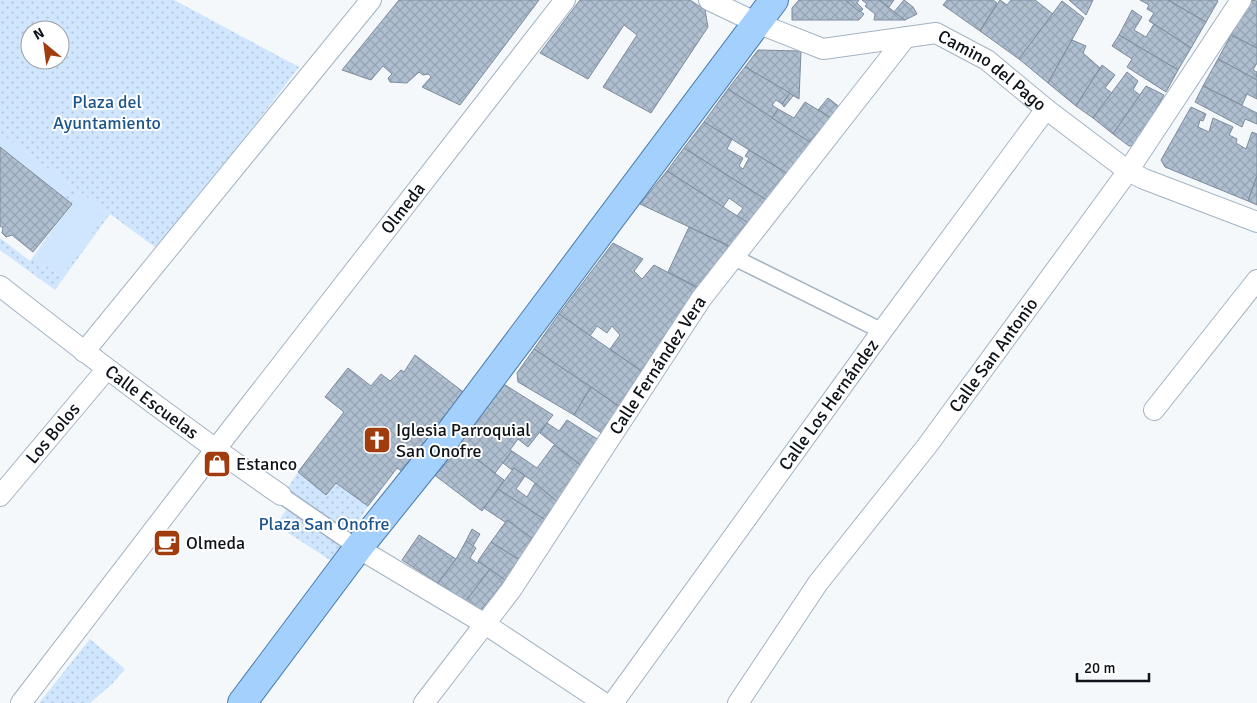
<svg xmlns="http://www.w3.org/2000/svg" width="1257" height="703" viewBox="0 0 1257 703" font-family="Signika,sans-serif">
	<defs>
		<pattern id="park-dots" width="8" height="8" patternUnits="userSpaceOnUse" patternTransform="scale(1.25)"><rect width="8" height="8" fill="#cfe6fe"/><path d="M2 2h.1M6 6h.1" fill="none" stroke="#b1c4d9" stroke-width="1.8" stroke-linecap="round"/></pattern>
		<pattern id="building-cross-hatch" width="8" height="8" patternUnits="userSpaceOnUse" patternTransform="scale(1.25)"><rect width="8" height="8" fill="#afbfd0"/><path d="M0 0l8 8M0 8l8-8" fill="none" stroke="#95a3b2"/></pattern>
	</defs>
	<rect width="100%" height="100%" fill="#f4f8fb"/>
	<g fill="#cfe6fe">
		<polygon points="0,133 71,185 59,200 0,154"/>
		<polygon points="80,192 107,212 61,277 34,257"/>
	</g>
	<g fill="url(#park-dots)" fill-rule="evenodd">
		<path d="M0,0H174L299,67L159,250L110,214L55,290L0,250V238L30,261L67,209L59,200L71,185L0,133ZM30,30H60V60H30ZM80,192L107,212L61,277L34,257Z"/>
		<polygon points="298,472 326,495 336,483 368,506 333,562 276,525 288,507 287,489"/>
		<polygon points="90,639 125,669 112,684 90,703 39,703"/>
	</g>
	<g fill="url(#building-cross-hatch)" stroke="#7d8c9d">
		<polygon points="399,0 539,0 460,105 422,87 431,77 429,74 423,75 419,72 407,83 390,82 388,78 392,74 383,66 371,80 342,70"/>
		<polygon points="580,0 690,0 705,10 708,27 651,113 603,87 637,35 624,25 588,79 540,53"/>
		<polygon points="799,0 845,0 864,14 859,20 792,20 792,8"/>
		<polygon points="845,0 859,0 857,3 863,9 860,12"/>
		<polygon points="862,0 879,0 905,20 874,20 875,14 865,6 867,4"/>
		<polygon points="879,0 894,0 889,7"/>
		<polygon points="904,0 913,7 917,14 905,20 894,12"/>
		<polygon points="947,0 993,0 997,3 980,31 943,5"/>
		<polygon points="1000,0 1007,5 1011,0 1035,0 1053,14 1019,59 980,31"/>
		<polygon points="1069,0 1093,0 1086,15"/>
		<polygon points="1140,0 1168,0 1206,22 1191,48 1149,21 1154,13 1147,9 1149,5"/>
		<polygon points="1168,0 1217,0 1218,1 1206,22"/>
		<polygon points="1250,0 1257,1 1257,48 1231,35"/>
		<polygon points="1062,1 1084,18 1048,83 1019,59"/>
		<polygon points="1132,10 1142,17 1134,30 1146,37 1154,24 1191,48 1178,70 1119,35"/>
		<polygon points="1119,35 1178,70 1166,92 1127,67 1132,59 1112,46"/>
		<polygon points="1231,35 1257,48 1257,63 1253,70 1257,72 1256,80 1218,59"/>
		<polygon points="1072,40 1086,46 1083,53 1100,68 1076,106 1048,83"/>
		<polygon points="758,50 801,51 799,99 745,67"/>
		<polygon points="1218,59 1257,80 1257,99 1247,94 1242,105 1203,86"/>
		<polygon points="1102,65 1115,75 1105,88 1112,93 1093,118 1076,106"/>
		<polygon points="745,67 790,93 782,104 776,100 772,105 778,109 772,118 728,89"/>
		<polygon points="1127,72 1138,81 1133,90 1140,95 1113,134 1093,118"/>
		<polygon points="1146,86 1164,95 1136,145 1129,146 1113,134"/>
		<polygon points="1203,86 1257,113 1257,124 1245,119 1242,127 1195,102"/>
		<polygon points="728,89 813,144 788,174 704,122"/>
		<polygon points="790,93 793,96 784,107 782,104"/>
		<polygon points="828,98 841,108 833,119 818,110"/>
		<polygon points="805,102 833,119 813,144 772,118 778,109 794,118"/>
		<polygon points="1191,107 1206,114 1203,121 1200,120 1198,127 1209,132 1213,118 1233,127 1229,135 1237,139 1236,143 1246,149 1252,132 1257,134 1257,176 1248,201 1165,167 1161,160"/>
		<polygon points="704,122 732,139 727,149 743,158 739,166 743,169 749,158 745,156 749,150 788,174 768,201 684,148"/>
		<polygon points="0,147 72,204 33,252 12,235 6,237 2,233 3,228 0,226"/>
		<polygon points="684,148 768,201 750,224 737,216 743,208 729,198 723,207 667,171"/>
		<polygon points="667,171 750,224 732,247 640,204"/>
		<polygon points="1257,176 1257,205 1248,201"/>
		<polygon points="689,227 728,246 705,291 668,272"/>
		<polygon points="613,243 643,259 634,271 642,279 654,265 699,289 647,375 610,349 620,335 612,326 607,333 597,326 590,336 559,314"/>
		<polygon points="559,314 647,375 626,411 534,349"/>
		<polygon points="534,349 591,387 574,415 518,382 517,373"/>
		<polygon points="415,355 466,394 405,473 397,468 368,506 336,483 326,495 298,472 344,412 325,397 348,368 371,386 381,374 390,381 401,370 404,372"/>
		<polygon points="502,383 553,415 528,447 518,439 510,450 512,451 495,473 457,444"/>
		<polygon points="591,387 626,411 609,438 574,415"/>
		<polygon points="567,420 605,444 587,470 540,433 547,423 559,431"/>
		<polygon points="457,444 504,480 482,511 433,474"/>
		<polygon points="554,445 587,470 562,506 535,483 514,468 512,470 503,463 512,451 537,468"/>
		<polygon points="514,468 525,476 516,489 527,497 535,483 562,506 550,523 498,489"/>
		<polygon points="498,489 550,523 537,542 507,520 505,522 484,508"/>
		<polygon points="507,520 537,542 521,561 491,542"/>
		<polygon points="472,529 480,534 473,546 466,541"/>
		<polygon points="419,535 456,559 438,583 402,560"/>
		<polygon points="466,541 476,548 470,558 478,564 478,561 490,569 466,601 438,583 456,559"/>
		<polygon points="491,542 521,561 505,580 478,561"/>
		<polygon points="490,569 505,580 481,610 466,601"/>
	</g>
	<g fill="none" stroke-linecap="round" stroke-linejoin="round">
		<g stroke="#a3b3c4" stroke-width="18">
			<g id="pedestrian">
				<polyline points="733,257 882,331"/>
				<polyline points="281,495 358,548"/>
			</g>
		</g>
		<g stroke="#a3b3c4" stroke-width="22">
			<g id="minor">
				<path id="s1" d="M709,0L757,23L823,49L936,33L987,60L1046,109L1128,171L1144,179L1257,222"/>
				<path id="s2" d="M0,286C92,358 185,429 281,495"/>
				<polyline points="84,352 371,0"/>
				<polyline points="1154,410 1257,280"/>
				<path id="s3" d="M0,496L106,370"/>
				<polyline points="358,548 485,624 604,703"/>
				<path id="s4" d="M21,703L215,450L565,0"/>
				<path id="s5" d="M424,703L511,590L701,299L906,37"/>
				<path id="s6" d="M613,703L882,331L1046,109"/>
				<path id="s7" d="M738,703L818,583L927,446L1128,171L1241,0"/>
			</g>
		</g>
		<g stroke="#487aac" stroke-width="30">
			<polyline id="primary" points="242,703 358,548 444,441 774,0"/>
		</g>
		<use href="#pedestrian" stroke="#fff" stroke-width="15"/>
		<use href="#minor" stroke="#fff" stroke-width="20"/>
		<use href="#primary" stroke="#a4d0fd" stroke-width="28"/>
	</g>
	<defs>
		<g id="church-square" transform="scale(1.4375)"><rect x="-9" y="-9" width="18" height="18" rx="4" fill="#a13c0f" stroke="#fff"/><path d="M-1.2-6h2.4v3.5h3.3v2.4h-3.3V6h-2.4V-.1h-3.3v-2.4h3.3Z" fill="#fff"/></g>
		<g id="shop-square" transform="scale(1.4375)"><rect x="-9" y="-9" width="18" height="18" rx="4" fill="#a13c0f" stroke="#fff"/><path d="M-5-2.5h2.3a2.7 3.5 0 0 1 5.4 0H5L5.5 6h-11ZM-1.5-2.5h3a1.5 2.3 0 0 0-3 0Z" fill="#fff"/></g>
		<g id="cafe-square" transform="scale(1.4375)"><rect x="-9" y="-9" width="18" height="18" rx="4" fill="#a13c0f" stroke="#fff"/><path d="M-5.5-4.5H6V0H3Q3 3.5 0 3.5H-2.5Q-5.5 3.5-5.5 0ZM3-3.2v2h1.7v-2ZM-6 4.5H4V6H-6Z" fill="#fff"/></g>
	</defs>
	<g fill-rule="evenodd">
		<use href="#church-square" x="377" y="440"/>
		<use href="#shop-square" x="217" y="464"/>
		<use href="#cafe-square" x="167" y="543"/>
	</g>
	<g text-anchor="middle" dominant-baseline="central" stroke-width="4" stroke-linejoin="round" paint-order="stroke">
		<g font-size="18" fill="#0d1319" stroke="#fff">
			<text stroke="none"><textPath href="#s1" startOffset="306">Camino del Pago</textPath></text>
			<text stroke="none"><textPath href="#s4" startOffset="625">Olmeda</textPath></text>
			<text stroke="none"><textPath href="#s7" startOffset="432">Calle San Antonio</textPath></text>
			<text stroke="none"><textPath href="#s5" startOffset="411">Calle Fernández Vera</textPath></text>
			<text stroke="none"><textPath href="#s2" startOffset="191">Calle Escuelas</textPath></text>
			<text stroke="none"><textPath href="#s6" startOffset="368">Calle Los Hernández</textPath></text>
			<text stroke="none"><textPath href="#s3" startOffset="82">Los Bolos</textPath></text>
		</g>
		<g font-size="18" fill="#1d568c" stroke="#fff">
			<text x="107" y="102">Plaza del<tspan x="107" dy="21">Ayuntamiento</tspan></text>
			<text x="324" y="524">Plaza San Onofre</text>
		</g>
		<g font-size="18" fill="#0d1319" stroke="#fff" text-anchor="start">
			<text x="396" y="430">Iglesia Parroquial<tspan x="396" dy="21">San Onofre</tspan></text>
			<text x="236" y="464">Estanco</text>
			<text x="186" y="543">Olmeda</text>
		</g>
	</g>
	<g transform="translate(45 45) rotate(331)"><circle r="24" fill="#ffffff" stroke="#9ea1a3"/>
	<path d="M0-4L9 19L0 12L-9 19Z" fill="#a13c0f"/>
	<text y="-8" font-size="14" font-weight="bold" text-anchor="middle" fill="#0d1319">N</text>
	</g>
	<path d="M1077 673v8h72v-8" fill="none" stroke="#0d1319" stroke-width="2.5"/>
	<text x="1084" y="673" font-size="15" fill="#0d1319" stroke="#ffffff" stroke-width="4" paint-order="stroke">20 m</text>
</svg>
